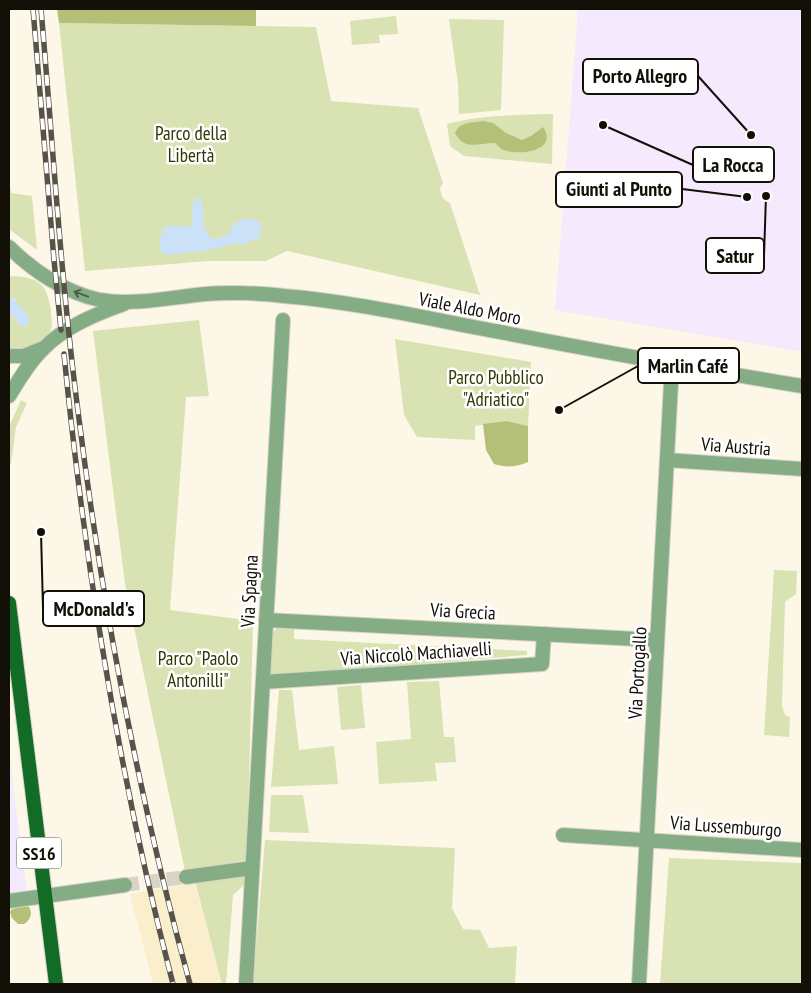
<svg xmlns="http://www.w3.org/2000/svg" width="811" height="993" viewBox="0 0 811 993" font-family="'PT Sans Narrow',sans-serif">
	<rect width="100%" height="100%" fill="#fdf7e8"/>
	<g fill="#f4e9fd">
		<polygon points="578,9 802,9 802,352 555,310"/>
		<polygon points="9,752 27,893 9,895"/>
	</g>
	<polygon fill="#fbeecd" points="195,883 222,984 153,984 130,894"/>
	<g fill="#d9e2b3">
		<polygon points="396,16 398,34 379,35 380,43 352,45 350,21"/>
		<polygon points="449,19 504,20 501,110 459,114 458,84"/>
		<path d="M59,23L316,27L331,101L418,108L443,183L440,188C441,196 443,200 450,203L480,295L287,251L266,261H209L85,271Z"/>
		<path d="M553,114L552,164L464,156L450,146L447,124C482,115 517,115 553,114Z"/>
		<polygon points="9,178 11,193 32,196 37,250 9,229"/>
		<path d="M14,276C40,278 47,285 51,311C51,317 53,323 51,330C45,346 24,352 9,349V313L13,316L20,325L26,313L20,308L14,298H9V277Z"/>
		<polygon points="199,320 209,396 186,397 170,610 253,621 247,860 185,871 125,584 93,331"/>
		<polygon points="395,339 531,362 528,426 507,421 475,426 475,440 417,437 404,415"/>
		<polygon points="21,400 27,403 16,427 11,464 9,464 9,427"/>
		<polygon points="774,570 797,571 796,594 785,602 782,706 785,715 790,717 789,737 764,735"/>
		<polygon points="294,626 294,639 527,651 527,655 268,676 272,633 277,628"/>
		<polygon points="439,681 444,737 454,737 456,762 435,763 437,781 379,784 376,742 411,739 407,682"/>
		<polygon points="361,685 365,728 341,730 337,687"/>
		<polygon points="279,690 292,690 299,750 334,746 338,784 271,787"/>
		<polygon points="271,795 303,795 309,833 269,832"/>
		<polygon points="265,840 455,848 452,908 463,929 480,930 489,948 517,946 515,984 253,984"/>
		<polygon points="669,858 802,863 802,984 660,984"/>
		<polygon points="243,876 245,879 245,884 233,895 226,984 222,984 195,881"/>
	</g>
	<g fill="#b4c077">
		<polygon points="57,9 256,9 256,26 59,23"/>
		<path d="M483,121L493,123L506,133L522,140L531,136L543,127C559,151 519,156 504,150C500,149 497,145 495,143C478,143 464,151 455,133C460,121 473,123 483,121Z"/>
		<path d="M507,421L528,426V462C516,467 507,468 494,464L486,450L483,424Z"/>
		<path d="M24,906L29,907C33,914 30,920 24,924H18L12,918L10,912L12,909Z"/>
	</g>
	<g fill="#cbe1f7">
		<path d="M196,197L202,199L204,227L210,238L215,239L229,234L234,223C243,218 253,217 262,223L259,238L244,244H233L210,250L166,255L161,252C158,241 160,235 166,226C175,224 183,228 191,225C194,218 191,211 192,203L196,204L197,202L193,200Z"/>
		<polygon points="12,297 28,315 29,324 26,326 20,325 13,316 9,313 9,298"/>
	</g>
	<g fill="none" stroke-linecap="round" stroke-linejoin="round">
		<polyline stroke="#dad4c6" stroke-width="14" stroke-dasharray="14 7" stroke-linecap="butt" points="125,885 186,877"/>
		<g stroke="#d7d2c4" stroke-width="16">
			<g id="minor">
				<polyline points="667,460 802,469"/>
				<polyline points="266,620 657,640"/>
				<polyline points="263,682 542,664 544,634"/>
				<polyline points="563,835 802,850"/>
				<polyline points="186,877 252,868"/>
				<polyline points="9,901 125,885"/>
				<polyline points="246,984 283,320"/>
				<polyline points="639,984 672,364"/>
			</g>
		</g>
		<g stroke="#d7d2c4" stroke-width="16">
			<g id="tertiary">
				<path d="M9,247C33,271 66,293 100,300C134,306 172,297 206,294C228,292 262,293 284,296C355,302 425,318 495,331C597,351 700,369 802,386"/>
				<polyline points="9,356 24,356 41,349"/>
				<path d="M9,396C19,380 29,362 43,349C64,327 96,314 124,304"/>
			</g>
		</g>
		<g stroke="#d7d2c4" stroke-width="16">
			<polyline id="primary" points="9,603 56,984"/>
		</g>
		<use href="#minor" stroke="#84ad86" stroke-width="14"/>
		<use href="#tertiary" stroke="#84ad86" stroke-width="14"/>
		<use href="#primary" stroke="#126c25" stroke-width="14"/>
		<g stroke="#575349" stroke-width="5.5">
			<g id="rail">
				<polyline points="33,9 54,260 61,330"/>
				<path d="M41,9C53,146 61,283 79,419C103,610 139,799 190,984"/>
				<path d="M64,354C85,567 119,777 173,984"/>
			</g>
		</g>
		<use href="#rail" stroke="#fff" stroke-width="4" stroke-dasharray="11" stroke-linecap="butt"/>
	</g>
	<defs><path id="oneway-shaft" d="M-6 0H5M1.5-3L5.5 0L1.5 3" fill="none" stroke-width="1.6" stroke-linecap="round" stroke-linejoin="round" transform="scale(1.25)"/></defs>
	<use stroke="#4b5e46" href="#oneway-shaft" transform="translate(81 294) rotate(-160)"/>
	<g text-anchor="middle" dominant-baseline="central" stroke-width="5" stroke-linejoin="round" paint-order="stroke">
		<rect fill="#fff" stroke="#595751" stroke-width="1" x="16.5" y="837.5" width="45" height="31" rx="4"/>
		<g font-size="18" font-weight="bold" fill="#120f07">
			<text x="39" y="853">SS16</text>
		</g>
		<g font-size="19" fill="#313700" stroke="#fff">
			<text x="191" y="133">Parco della<tspan x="191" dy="22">Libertà</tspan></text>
			<text x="496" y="377">Parco Pubblico<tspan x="496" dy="22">"Adriatico"</tspan></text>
			<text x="198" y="658">Parco "Paolo<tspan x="198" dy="22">Antonilli"</tspan></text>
		</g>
		<g font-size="19" fill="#120f07" stroke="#fff">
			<text transform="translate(470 308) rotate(11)">Viale Aldo Moro</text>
			<text transform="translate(736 446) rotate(4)">Via Austria</text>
			<text transform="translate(249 591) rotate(-87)">Via Spagna</text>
			<text transform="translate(463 611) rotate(3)">Via Grecia</text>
			<text transform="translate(416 653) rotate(-4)">Via Niccolò Machiavelli</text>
			<text transform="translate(637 673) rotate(-87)">Via Portogallo</text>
			<text transform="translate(726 826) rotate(4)">Via Lussemburgo</text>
		</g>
	</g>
	<path fill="none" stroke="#120f07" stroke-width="2" d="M751 135L698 76M603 125L693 165M747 197L682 189M766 196L764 256M559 410L638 366M41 532L43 609"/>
	<g fill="#120f07" stroke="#fff" stroke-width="2">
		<circle cx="751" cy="135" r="5"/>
		<circle cx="603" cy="125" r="5"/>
		<circle cx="747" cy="197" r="5"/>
		<circle cx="766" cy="196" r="5"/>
		<circle cx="559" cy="410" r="5"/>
		<circle cx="41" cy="532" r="5"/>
	</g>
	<g fill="#fff" stroke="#120f07" stroke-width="2">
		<rect x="583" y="59" width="115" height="35" rx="5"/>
		<rect x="693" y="147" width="81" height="35" rx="5"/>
		<rect x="556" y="172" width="126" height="35" rx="5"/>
		<rect x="706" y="238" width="58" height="35" rx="5"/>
		<rect x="638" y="348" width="101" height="35" rx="5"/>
		<rect x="43" y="591" width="101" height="35" rx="5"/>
	</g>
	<g font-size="20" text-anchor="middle" font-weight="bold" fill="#120f07">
		<text x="640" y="83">Porto Allegro</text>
		<text x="733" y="172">La Rocca</text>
		<text x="619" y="196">Giunti al Punto</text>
		<text x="735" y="263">Satur</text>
		<text x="688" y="373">Marlin Café</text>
		<text x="94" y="616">McDonald's</text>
	</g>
	<rect width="811" height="993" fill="none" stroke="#120f07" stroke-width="20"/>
</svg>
